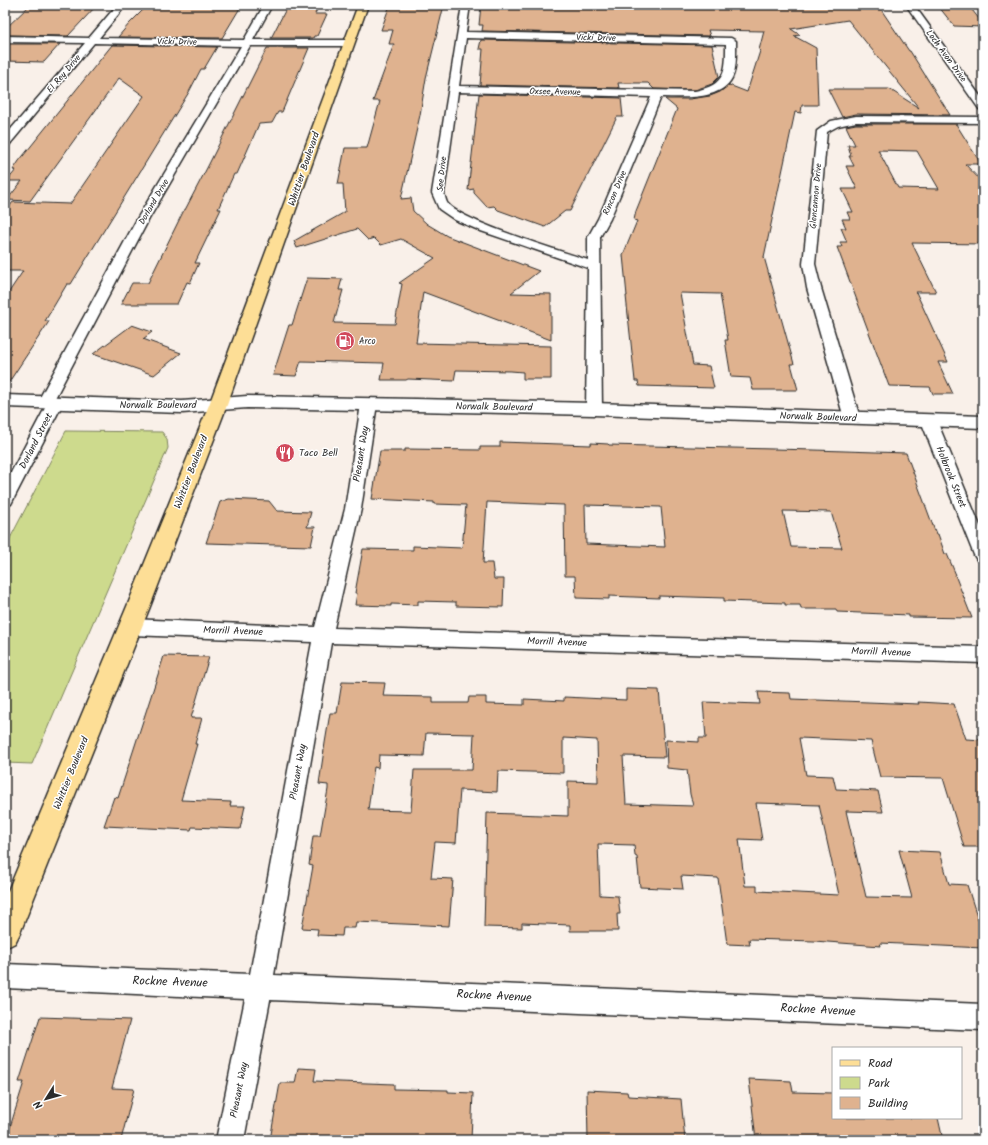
<svg xmlns="http://www.w3.org/2000/svg" width="988" height="1145" viewBox="0 0 988 1145" font-family="Kalam,sans-serif">
	<rect width="100%" height="100%" fill="#f9f0e9"/>
	<filter id="ink" filterUnits="userSpaceOnUse"><feTurbulence type="fractalNoise" baseFrequency=".025" numOctaves="2"/><feDisplacementMap in="SourceGraphic" scale="8" xChannelSelector="R" yChannelSelector="G"/><feConvolveMatrix kernelMatrix="1 2 1 2 8 2 1 2 1" color-interpolation-filters="sRGB"/></filter>
	<g filter="url(#ink)">
		<polygon fill="#cdda8d" stroke="#7c825c" points="66,431 162,432 167,439 168,448 32,764 5,763 5,548"/>
		<g fill="#dfb28f" stroke="#2b2b2b" fill-rule="evenodd">
			<polygon points="30,5 97,5 68,36 5,35 5,29"/>
			<polygon points="148,5 238,6 237,8 240,8 222,38 118,37 129,24"/>
			<polygon points="288,5 314,5 313,7 318,7 315,14 327,14 317,36 314,36 313,38 271,38"/>
			<polygon points="390,5 444,5 426,78 420,115 401,199 411,198 413,211 427,224 447,236 539,271 511,293 551,294 551,340 423,292 416,343 551,346 551,379 523,379 523,372 511,371 456,370 454,381 408,379 406,380 381,380 384,363 301,361 296,376 273,375 289,325 292,325 307,278 342,279 339,290 343,290 334,323 395,324 402,284 399,283 435,258 401,239 381,245 374,238 368,240 357,229 297,248 294,241 345,212 343,184 338,184 345,148 367,148 380,101 373,101 394,44 389,44 393,30 381,30"/>
			<polygon points="481,5 878,5 909,51 910,51 950,115 856,114 842,117 828,89 889,89 919,108 848,20 791,29 800,35 794,36 816,48 818,105 802,105 801,113 795,112 764,257 794,364 791,364 798,390 753,390 750,378 731,377 725,340 728,340 720,294 680,293 693,365 709,366 714,388 639,386 638,381 635,381 626,296 627,296 623,255 637,221 634,220 636,211 677,109 665,99 690,99 710,96 720,92 729,85 747,92 760,51 759,50 764,31 708,30 710,36 482,31 483,25 479,25"/>
			<polygon points="940,6 969,6 983,24 983,27 954,26 939,7 942,8"/>
			<polygon points="481,40 712,45 719,77 712,84 695,90 654,89 648,83 618,83 619,88 480,85 483,49 479,49"/>
			<polygon points="5,44 60,44 44,62 5,61"/>
			<polygon points="112,45 217,47 204,69 201,69 189,92 71,284 67,284 45,321 49,321 48,323 5,388 5,298 23,271 5,271 5,212 13,202 70,204 144,96 119,78 30,201 7,200 22,181 7,181 16,170 13,170 19,161"/>
			<polygon points="267,48 309,48 282,112 278,112 272,123 259,124 237,174 234,174 218,209 221,209 195,263 199,263 190,283 187,282 177,304 121,304 132,283 148,283 184,210 185,210 208,166"/>
			<polygon points="479,94 621,98 623,117 617,117 570,211 565,211 545,227 498,210 494,206 487,207 474,193 474,189 468,190"/>
			<path d="M856,124H956L981,164H965L983,183V244L912,243L936,292H916L948,362H938L953,394H933L930,387L889,386L837,247H842L840,242H847L841,228H846L842,219H850L847,212H853L842,189H857L846,166H854L849,156H851L848,145H855L846,126ZM878,150L917,151L939,189L898,188Z"/>
			<polygon points="132,325 152,332 143,339 181,353 154,375 93,354"/>
			<path d="M500,442L591,445V443L608,444L609,445L814,450L906,453L936,534H938L945,554H947L956,575H955L972,618L909,617V615L837,612L836,609H801L800,605H785V603L724,601V598L659,596V598L609,596V599L576,598L575,576H565L564,505L487,502L483,563H492L494,579H504L503,607L456,606V602L418,601V605L391,604V606L355,605L357,593H355L363,549L413,550V546L462,548L466,505L434,504V502L372,499L380,451H405V449L480,450V447H500ZM585,505L661,507L665,547L586,544ZM783,511L831,512L842,548L791,547Z"/>
			<polygon points="229,499 269,501 277,511 311,512 307,527 315,527 311,546 206,543 220,502"/>
			<polygon points="164,656 209,657 191,718 202,718 195,744 197,744 181,800 231,802 230,806 245,806 240,829 192,827 191,830 104,826 114,797 118,798"/>
			<path d="M342,682L385,683L383,696L433,697V703H468L469,697H486V704L524,705V699L564,701V697L626,700V689L659,690L665,757L623,756L626,804L693,806L690,794L687,770L667,768L666,740L699,742V738H706L703,702L760,704L758,692L790,693L791,699L919,704L918,702L954,704L966,739L983,740V847H964L943,778L880,777L871,741L799,738L806,775L833,776L836,789L878,791L883,812L846,811L866,897L912,898L899,850L940,852L949,884L967,885L983,935V948L880,943L881,946L814,941L749,939L750,945L727,944L718,878L681,876L683,889L640,887L637,857L635,856L634,845L598,844L600,895L618,896L620,914H617L618,931H570V925L522,923V928L484,927L487,813L568,816V781L598,782L597,740L563,738V773L498,771L497,792L460,790L456,843L435,842L431,878L453,879L449,926L356,922L355,928H343L342,936L317,935L318,929L302,928L313,866L309,865L313,836H320L328,789V785L319,784L325,743L330,713H337ZM426,733L474,734L472,770H414L411,811L368,810L374,767L378,768L379,755L424,756ZM756,803L819,805L839,895L757,891V886H745L739,839L762,840Z"/>
			<polygon points="40,1017 130,1020 112,1088 134,1089 121,1140 6,1140 24,1082 19,1082"/>
			<polygon points="298,1068 316,1069 314,1081 394,1084 394,1089 448,1090 448,1092 473,1093 471,1140 270,1140 280,1083 295,1083"/>
			<polygon points="749,1079 791,1081 793,1092 833,1093 833,1118 938,1118 943,1140 756,1140"/>
			<polygon points="587,1090 627,1092 628,1096 681,1099 685,1140 588,1140"/>
		</g>
		<g fill="none" stroke-linecap="round" stroke-linejoin="round">
			<g stroke="#2b2b2b" stroke-width="3">
				<g id="street">
					<polygon points="117,5 126,5 99,38 244,40 264,5 272,5 253,40 348,40 353,43 348,46 250,46 149,219 55,398 60,400 63,403 13,500 11,504 5,506 5,484 45,408 40,406 37,403 137,219 241,46 94,43 9,145 5,146 5,136 85,43 5,42 5,36 89,38"/>
					<path d="M462,5H470L466,32L731,38L736,41C736,52 737,68 732,78C720,101 683,97 661,97L610,219L600,237L602,409L599,412L594,414L589,412L586,409L588,268L481,231L455,220L439,209L432,193ZM466,38L726,44C726,71 726,85 695,91L459,86ZM458,92L651,97L598,219L588,237V260C561,251 463,222 448,204C446,202 445,196 444,193Z"/>
					<polygon points="906,5 914,5 983,100 983,110 979,109"/>
					<polygon points="856,116 983,117 983,123 856,122 838,126 827,132 815,264 821,288 860,418 857,422 852,423 847,422 844,418 807,288 803,264 817,131 831,121"/>
					<polygon points="369,399 374,401 377,404 361,509 334,628 983,647 983,663 331,643 274,975 983,1004 983,1030 270,1000 244,1140 216,1140 245,999 5,988 5,964 250,974 312,642 131,635 124,632 122,627 124,622 131,619 315,627 345,509 361,404 364,401"/>
					<polygon points="929,416 934,417 937,421 983,533 983,562 977,560 974,555 921,421 924,417"/>
				</g>
			</g>
			<g stroke="#2b2b2b" stroke-width="3">
				<polygon id="secondary" points="5,395 182,401 247,396 416,399 594,403 983,416 983,428 594,415 416,411 247,408 182,413 5,407"/>
			</g>
			<g stroke="#2b2b2b" stroke-width="3">
				<polygon id="primary" points="358,5 368,5 227,405 151,604 20,933 15,943 5,948 5,898 128,604 209,405"/>
			</g>
			<use href="#street" fill="#fff" fill-rule="evenodd"/>
			<use href="#secondary" fill="#fff" fill-rule="evenodd"/>
			<use href="#primary" fill="#fdde96" fill-rule="evenodd"/>
		</g>
	</g>
	<defs>
		<g id="fuel-disc" transform="scale(1)"><circle r="9.5" fill="#d1495b" stroke="#fff"/><path d="M-5.5-6h7V0h2V4h1.3V-2.5L3-4.5l.8-.8L6-3V5H2.5V1h-1V6h-7ZM-4.2-4.7v3.2H.2V-4.7Z" fill="#fff"/></g>
		<g id="restaurant-disc" transform="scale(1)"><circle r="9.5" fill="#d1495b" stroke="#fff"/><path d="M-5-6h1v4h1v-4h1v4h1v-4h1v5L-1.5 .5V6h-2V.5L-5-1ZM5-6V6H3V1.5H1.5Q1.5-4 5-6Z" fill="#fff"/></g>
	</defs>
	<g fill-rule="evenodd">
		<use href="#fuel-disc" x="345" y="341"/>
		<use href="#restaurant-disc" x="285" y="453"/>
	</g>
	<g text-anchor="middle" dominant-baseline="central" stroke-width="3" stroke-linejoin="round" paint-order="stroke">
		<g font-size="9" fill="#2b2b2b" stroke="#fff">
			<text transform="translate(596 38) rotate(1)">Vicki Drive</text>
			<text transform="translate(177 42) rotate(1)">Vicki Drive</text>
			<text transform="translate(946 56) rotate(54)">Loch Avon Drive</text>
			<text transform="translate(64 74) rotate(-50)">El Rey Drive</text>
			<text transform="translate(555 92) rotate(1)">Oxsee Avenue</text>
			<text transform="translate(442 174) rotate(-84)">See Drive</text>
			<text transform="translate(615 193) rotate(-67)">Rincon Drive</text>
			<text transform="translate(816 196) rotate(-85)">Glencannon Drive</text>
			<text transform="translate(154 202) rotate(-60)">Dorland Drive</text>
		</g>
		<g font-size="9" fill="#2b2b2b" stroke="#fff" text-anchor="start">
			<text x="359" y="341">Arco</text>
		</g>
		<g font-size="10" fill="#2b2b2b" stroke="#fff">
			<text transform="translate(304 169) rotate(-71)">Whittier Boulevard</text>
			<text x="158" y="405">Norwalk Boulevard</text>
			<text transform="translate(494 407) rotate(1)">Norwalk Boulevard</text>
			<text transform="translate(818 417) rotate(2)">Norwalk Boulevard</text>
			<text transform="translate(36 441) rotate(-63)">Dorland Street</text>
			<text transform="translate(361 454) rotate(-81)">Pleasant Way</text>
			<text transform="translate(191 472) rotate(-69)">Whittier Boulevard</text>
			<text transform="translate(951 477) rotate(68)">Holbrook Street</text>
			<text transform="translate(233 631) rotate(2)">Morrill Avenue</text>
			<text transform="translate(557 642) rotate(2)">Morrill Avenue</text>
			<text transform="translate(881 652) rotate(2)">Morrill Avenue</text>
			<text transform="translate(298 772) rotate(-80)">Pleasant Way</text>
			<text transform="translate(71 773) rotate(-68)">Whittier Boulevard</text>
			<text transform="translate(239 1090) rotate(-79)">Pleasant Way</text>
		</g>
		<g font-size="10" fill="#2b2b2b" stroke="#fff" text-anchor="start">
			<text x="299" y="453">Taco Bell</text>
		</g>
		<g font-size="12" fill="#2b2b2b" stroke="#fff">
			<text transform="translate(170 982) rotate(2)">Rockne Avenue</text>
			<text transform="translate(494 996) rotate(3)">Rockne Avenue</text>
			<text transform="translate(818 1010) rotate(3)">Rockne Avenue</text>
		</g>
	</g>
	<rect width="988" height="1145" fill="none" stroke="#fff" stroke-width="20"/>
	<rect x="10" y="10" width="968" height="1125" fill="none" stroke="#2b2b2b" stroke-width="1.5" filter="url(#ink)"/>
	<rect x="832" y="1047" width="130" height="72" fill="#ffffff" stroke="#aaaaaa"/>
	<rect x="840" y="1060" width="20" height="6" fill="#fdde96" stroke="#aaaaaa"/>
	<text x="868" y="1067" font-size="12" fill="#2b2b2b">Road</text>
	<rect x="840" y="1077" width="20" height="12" fill="#cdda8d" stroke="#aaaaaa"/>
	<text x="868" y="1087" font-size="12" fill="#2b2b2b">Park</text>
	<rect x="840" y="1097" width="20" height="12" fill="#dfb28f" stroke="#aaaaaa"/>
	<text x="868" y="1107" font-size="12" fill="#2b2b2b">Building</text>
	<g transform="translate(46 1099) rotate(233)" stroke="#ffffff" stroke-width="3" paint-order="stroke">
	<path d="M0-3L7 15L0 10L-7 15Z" fill="#2b2b2b"/>
	<text y="-6" font-size="11" font-weight="bold" text-anchor="middle" fill="#2b2b2b">N</text>
	</g>
</svg>
